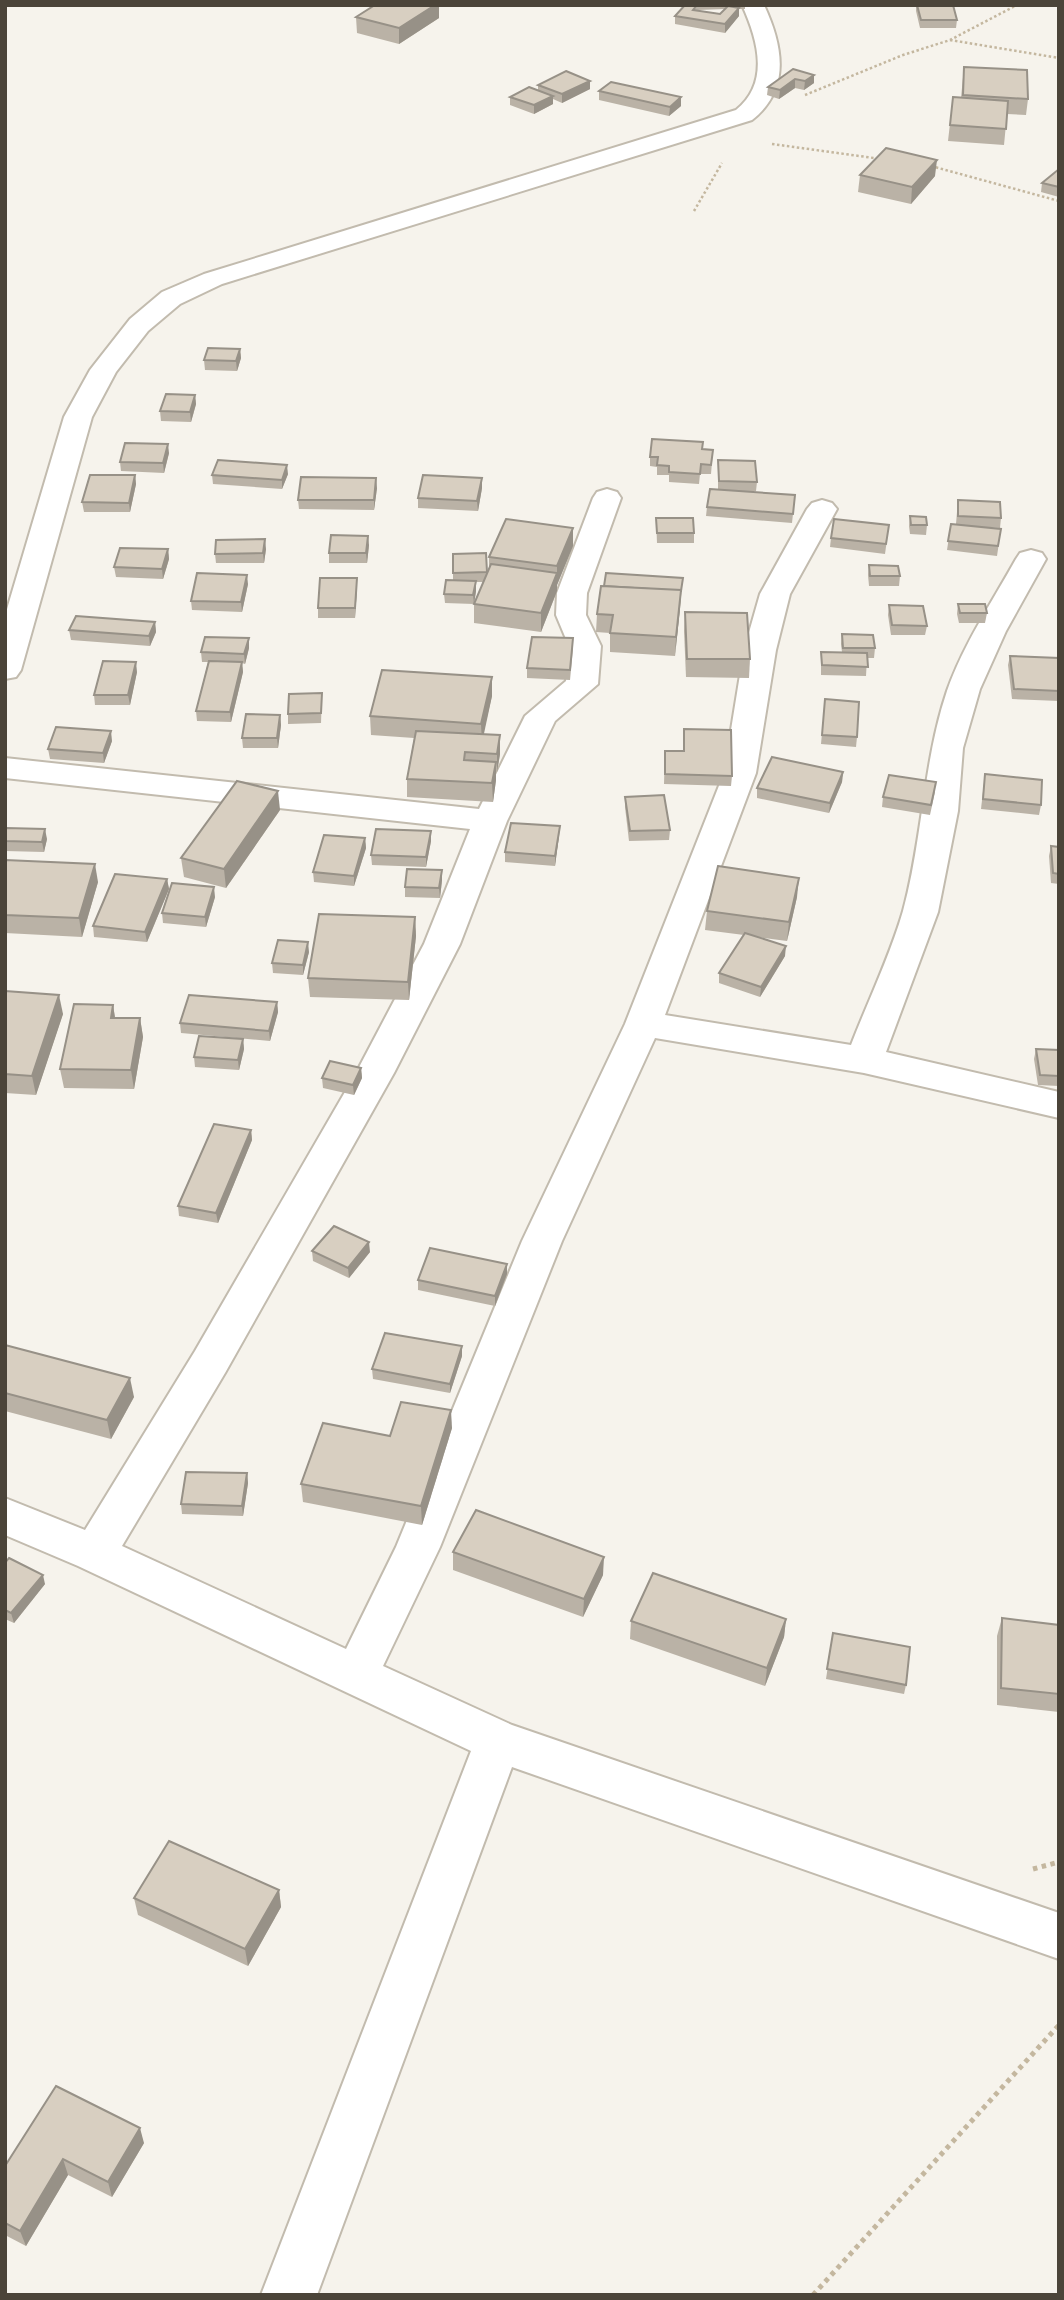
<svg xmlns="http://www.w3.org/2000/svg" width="1064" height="2300" viewBox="0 0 1064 2300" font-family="'Roboto Condensed',sans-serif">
	<rect width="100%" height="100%" fill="#f6f3ec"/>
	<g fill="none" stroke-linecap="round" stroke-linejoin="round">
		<g stroke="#c2bbae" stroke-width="4">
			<g id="minor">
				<path d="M742,5H764C783,46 791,89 752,120L222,284L180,304L148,331L116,372L92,417L21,670L16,677L5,679V616L64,417L90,370L130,319L162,292L204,274L736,110C770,83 758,40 742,5Z"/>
				<path d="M607,489L617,492L621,498L587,593L586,615L601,646L598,684L555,721L507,821L460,944L394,1073L225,1373L122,1546L346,1649L396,1547L522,1241L625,1024L724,773L744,650L760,594L807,509L812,503L822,500L832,503L837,509L790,594L776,650L756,773L665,1015L851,1045C868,1001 890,956 903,911C923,838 923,762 947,691C963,645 992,602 1016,559L1020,553L1031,550L1042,553L1046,559L1006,631L980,689L963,748L958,811L938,912L886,1052L1059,1092V1118L864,1073L655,1038L562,1241L440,1547L383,1666L512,1725L1059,1913V1959L512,1767L317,2295H261L471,1751L78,1566L5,1535V1498L85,1530L195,1351L356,1073L424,944L470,829L5,778V758L479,809L525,716L566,681L569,646L556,615L557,593L593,498L597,492Z"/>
			</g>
		</g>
		<g stroke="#c4b79f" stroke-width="2.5" stroke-dasharray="2.5 2.5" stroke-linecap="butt">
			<polyline points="950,40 1059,58"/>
			<polyline points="805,95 903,55 950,40 1017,5"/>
			<polyline points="772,144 881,159"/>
			<polyline points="931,166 1059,201"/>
			<polyline points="694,211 722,163"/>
		</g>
		<g stroke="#c4b79f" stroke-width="5" stroke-dasharray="4.5 4.5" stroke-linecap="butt">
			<polyline points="1033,1869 1059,1862"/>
			<polyline points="813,2295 1059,2025"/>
		</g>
		<use href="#minor" fill="#fff" fill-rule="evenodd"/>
	</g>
	<g fill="#bab2a6" fill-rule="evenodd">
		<polygon points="375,5 439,5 439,18 399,44 357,33 356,17"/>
		<path d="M685,5H745V9H739V16L725,33L675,24V16ZM725,9L720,14L697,11V10Z"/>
		<polygon points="895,5 953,5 957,20 956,28 920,28 916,11 916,7"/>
		<polygon points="964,67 1028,99 1026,115 1007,114 1004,145 948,141 953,97 961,98"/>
		<polygon points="814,75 814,83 804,90 795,88 779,99 767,95 768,87"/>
		<polygon points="538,85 590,89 562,103 553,99 553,104 534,114 510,105 510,97 538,90"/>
		<polygon points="599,91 681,97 681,106 669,116 599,100"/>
		<polygon points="1059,169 1059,197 1041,192 1042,183"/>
		<polygon points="860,175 935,176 911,204 858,192"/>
		<polygon points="240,349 241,358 237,371 205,370 204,360"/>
		<polygon points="195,395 196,404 191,422 161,421 160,411"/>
		<polygon points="703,449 713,450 711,474 700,474 699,484 669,482 669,475 657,475 657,467 650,466 650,457"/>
		<polygon points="169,453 164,473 121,471 120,462"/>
		<polygon points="718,460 757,482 756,491 742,491 795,495 792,523 706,516 707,507 718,489"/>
		<polygon points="288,474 282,489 213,484 212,475"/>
		<polygon points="135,475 136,484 130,512 84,512 82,502"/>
		<polygon points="377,488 374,510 299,509 298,500"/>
		<polygon points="482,488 478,511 418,508 418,498"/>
		<polygon points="958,500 1001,518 1000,528 982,527 1001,529 997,556 947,550 951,524 956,524"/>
		<polygon points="910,516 927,525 926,535 910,534 909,526"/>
		<polygon points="656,518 694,533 694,543 657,543"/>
		<polygon points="889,525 885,554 830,547 831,538"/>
		<polygon points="573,528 573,546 557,585 557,591 541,632 474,623 474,604 483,582 476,582 476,591 474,604 445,603 444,594 453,581 453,554 486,553 487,574 489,568 489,557"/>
		<polygon points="369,545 367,563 329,563 329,553"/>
		<polygon points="168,549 169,559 163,579 116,577 114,567"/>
		<polygon points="266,549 264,563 216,563 215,554"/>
		<polygon points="869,565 900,576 899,586 869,586 868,575"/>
		<polygon points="357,578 357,587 355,618 318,618 318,608"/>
		<polygon points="248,584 242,612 192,610 191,601"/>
		<polygon points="682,587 675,656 610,652 610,633 596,632 597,614"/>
		<polygon points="958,604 987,613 985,623 959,623 957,614"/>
		<polygon points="889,605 927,626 925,635 891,635 888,615"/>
		<polygon points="685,612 750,659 749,678 686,677 684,631"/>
		<polygon points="155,622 156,632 150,646 71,640 69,630"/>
		<polygon points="842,634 875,648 874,658 867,658 866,676 821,675 821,652 842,652 841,644"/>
		<polygon points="249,638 249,648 245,664 242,663 243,672 231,722 197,721 196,711 208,662 202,662 201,652"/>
		<polygon points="573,648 570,680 527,678 527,668"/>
		<polygon points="1010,656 1059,658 1059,701 1012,699 1008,665"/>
		<polygon points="137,672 130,705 95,705 94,695"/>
		<polygon points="492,677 492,696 483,734 500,735 500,754 497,772 496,772 496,780 493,802 407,797 407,779 414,738 371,735 370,716"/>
		<polygon points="322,693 321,723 288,724 288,714"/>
		<polygon points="825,699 857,737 856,747 821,744"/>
		<polygon points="280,715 281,725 278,748 243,748 242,738"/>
		<polygon points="684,729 732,776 731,786 664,784 665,751 684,751"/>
		<polygon points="112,741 104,763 50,759 48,749"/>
		<polygon points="843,772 842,782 829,813 757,798 757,788"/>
		<polygon points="985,774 1041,805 1039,815 981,809"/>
		<polygon points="935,792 930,815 882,807 883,797"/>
		<polygon points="625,797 670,830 669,840 629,841 625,807"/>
		<polygon points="280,810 226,888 184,877 181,858"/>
		<polygon points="5,833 47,839 44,852 5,851"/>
		<polygon points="559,836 555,866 505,862 505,852"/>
		<polygon points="365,838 366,848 354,886 314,882 313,872"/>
		<polygon points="431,841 426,867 372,865 371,855"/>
		<polygon points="1051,846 1059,847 1059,884 1051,883 1049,856"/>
		<polygon points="5,860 98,882 82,937 5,933"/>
		<polygon points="442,870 442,880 440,898 405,897 405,887"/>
		<polygon points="167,879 169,889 147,942 94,937 93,926"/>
		<polygon points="215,897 206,927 163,923 162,913"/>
		<polygon points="797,897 787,941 756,937 785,956 760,997 719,983 719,973 744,935 705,930 707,911"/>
		<polygon points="415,917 416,936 409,1000 310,997 308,978"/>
		<polygon points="309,952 303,975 273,973 272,963"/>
		<polygon points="5,991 63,1014 36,1095 5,1093"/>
		<polygon points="277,1002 278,1012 270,1041 181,1033 180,1023"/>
		<polygon points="113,1005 115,1018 140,1018 143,1037 134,1089 64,1088 60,1069"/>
		<polygon points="243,1039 244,1049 239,1070 195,1067 194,1057"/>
		<polygon points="1036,1049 1059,1050 1059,1086 1038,1085 1034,1059"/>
		<polygon points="361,1068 362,1078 354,1095 323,1088 322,1078"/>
		<polygon points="251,1130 252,1140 218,1223 179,1216 178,1206"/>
		<polygon points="312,1251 370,1252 349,1278 313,1261"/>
		<polygon points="507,1264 507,1274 495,1306 418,1290 418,1280"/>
		<polygon points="5,1345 134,1397 111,1439 5,1411"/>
		<polygon points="462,1356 450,1393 373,1379 372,1369"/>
		<polygon points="452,1428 422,1525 303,1502 301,1484 390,1436"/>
		<polygon points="247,1473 248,1483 243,1516 182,1514 181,1504"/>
		<polygon points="453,1552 603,1575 583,1617 453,1570"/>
		<polygon points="5,1563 45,1584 14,1623 5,1619"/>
		<polygon points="1002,1618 1059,1625 1059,1712 997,1705 997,1636"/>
		<polygon points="786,1619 784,1637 765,1686 630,1639 631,1621"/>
		<polygon points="833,1633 906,1685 904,1694 826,1679"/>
		<polygon points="279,1890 281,1907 248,1966 138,1915 134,1898"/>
		<polygon points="144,2143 112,2197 68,2175 26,2246 5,2235 5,2166"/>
	</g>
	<g fill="#979187">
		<polygon points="435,5 439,5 439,18 399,44 399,28"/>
		<polygon points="739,8 739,16 725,33 725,24"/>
		<polygon points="814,75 814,83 804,90 805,81"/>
		<polygon points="795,79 795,88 779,99 780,90"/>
		<polygon points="590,81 590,89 562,103 562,94"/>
		<polygon points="553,96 553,104 534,114 534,105"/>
		<polygon points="681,97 681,106 669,116 670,107"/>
		<polygon points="937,160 935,176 911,204 912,187"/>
		<polygon points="240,349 241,358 237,371 236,361"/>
		<polygon points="195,395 196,404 191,422 190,412"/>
		<polygon points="168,444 169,453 164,473 163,463"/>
		<polygon points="287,465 288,474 282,489 282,480"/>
		<polygon points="135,475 136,484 130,512 129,503"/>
		<polygon points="376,478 377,488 374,510 374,500"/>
		<polygon points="482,478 482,488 478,511 477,501"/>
		<polygon points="573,528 573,546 557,585 557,566"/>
		<polygon points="368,536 369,545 367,563 366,553"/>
		<polygon points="265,539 266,549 264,563 263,553"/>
		<polygon points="168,549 169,559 163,579 162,569"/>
		<polygon points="557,573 557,591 541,632 541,613"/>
		<polygon points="247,575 248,584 242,612 241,602"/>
		<polygon points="357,578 357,587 355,618 355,608"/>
		<polygon points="476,581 476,591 474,604 473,595"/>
		<polygon points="681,590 680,609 675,656 676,637"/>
		<polygon points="155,622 156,632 150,646 149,636"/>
		<polygon points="249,638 249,648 245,664 244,654"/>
		<polygon points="136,662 137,672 130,705 128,695"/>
		<polygon points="242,662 243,672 231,722 230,712"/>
		<polygon points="492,677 492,696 482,743 481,724"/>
		<polygon points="280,715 281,725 278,748 277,738"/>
		<polygon points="111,731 112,741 104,763 103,753"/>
		<polygon points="500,735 500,754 497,772 497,754"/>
		<polygon points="496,762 496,780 493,802 492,783"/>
		<polygon points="843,772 842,782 829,813 830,803"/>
		<polygon points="278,791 280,810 226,888 224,869"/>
		<polygon points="560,826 559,836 555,866 555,856"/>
		<polygon points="45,829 47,839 44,852 42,842"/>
		<polygon points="431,831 431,841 426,867 426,857"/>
		<polygon points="365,838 366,848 354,886 354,876"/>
		<polygon points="95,864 98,882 82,937 79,918"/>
		<polygon points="442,870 442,880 440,898 439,888"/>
		<polygon points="799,878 797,897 787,941 789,922"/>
		<polygon points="167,879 169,889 147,942 145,932"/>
		<polygon points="214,887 215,897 206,927 205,917"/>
		<polygon points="415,917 416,936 409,1000 408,982"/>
		<polygon points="308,942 309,952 303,975 303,965"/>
		<polygon points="786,946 785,956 760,997 761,987"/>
		<polygon points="59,995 63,1014 36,1095 32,1076"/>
		<polygon points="277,1002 278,1012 270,1041 269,1031"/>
		<polygon points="113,1005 116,1024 111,1018"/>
		<polygon points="140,1018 143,1037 134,1089 131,1070"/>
		<polygon points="243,1039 244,1049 239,1070 238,1060"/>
		<polygon points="361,1068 362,1078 354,1095 353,1085"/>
		<polygon points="251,1130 252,1140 218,1223 216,1213"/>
		<polygon points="369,1242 370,1252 349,1278 348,1268"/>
		<polygon points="507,1264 507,1274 495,1306 495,1296"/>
		<polygon points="462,1346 462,1356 450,1393 450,1384"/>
		<polygon points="130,1378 134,1397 111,1439 107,1420"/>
		<polygon points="451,1410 452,1428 422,1525 421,1506"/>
		<polygon points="247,1473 248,1483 243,1516 242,1506"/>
		<polygon points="604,1557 603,1575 583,1617 584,1599"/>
		<polygon points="43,1575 45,1584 14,1623 11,1613"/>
		<polygon points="786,1619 784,1637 765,1686 767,1668"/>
		<polygon points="279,1890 281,1907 248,1966 245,1949"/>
		<polygon points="140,2128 144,2143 112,2197 108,2182"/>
		<polygon points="63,2159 68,2175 26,2246 20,2231"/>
	</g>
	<g fill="#d8cfc1" stroke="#979187" stroke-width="2">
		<polygon points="375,5 435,5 399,28 356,17"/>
		<polygon points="685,5 697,5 693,10 720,14 728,6 739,8 725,24 675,16"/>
		<polygon points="917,5 953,5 957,20 921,20"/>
		<polygon points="964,67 1027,70 1028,99 963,95"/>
		<polygon points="793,69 814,75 805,81 795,79 780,90 768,87"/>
		<polygon points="566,71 590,81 562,94 538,85"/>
		<polygon points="611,82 681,97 670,107 599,91"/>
		<polygon points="529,87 553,96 534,105 510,97"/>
		<polygon points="953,97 1008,101 1006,129 950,125"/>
		<polygon points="886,148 937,160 912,187 860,175"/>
		<polygon points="1059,169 1059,187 1042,183"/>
		<polygon points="208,348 240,349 236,361 204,360"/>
		<polygon points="166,394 195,395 190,412 160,411"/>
		<polygon points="652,439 703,442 702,449 713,450 711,465 701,464 700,474 669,472 669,466 657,465 658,457 650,457"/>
		<polygon points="125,443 168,444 163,463 120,462"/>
		<polygon points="218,460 287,465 282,480 212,475"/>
		<polygon points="718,460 755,461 757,482 719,481"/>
		<polygon points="90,475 135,475 129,503 82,502"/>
		<polygon points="423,475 482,478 477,501 418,498"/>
		<polygon points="301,477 376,478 374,500 298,500"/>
		<polygon points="710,489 795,495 793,514 707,507"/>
		<polygon points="958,500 1000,502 1001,518 958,516"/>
		<polygon points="910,516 926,517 927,525 911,525"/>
		<polygon points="656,518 693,518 694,533 657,533"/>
		<polygon points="506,519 573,528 557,566 489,557"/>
		<polygon points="834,519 889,525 886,544 831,538"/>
		<polygon points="951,524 1001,529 998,546 948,541"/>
		<polygon points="331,535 368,536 366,553 329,553"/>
		<polygon points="265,539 263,553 215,554 216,540"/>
		<polygon points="120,548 168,549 162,569 114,567"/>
		<polygon points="486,553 487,572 453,573 453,554"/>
		<polygon points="491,564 557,573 541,613 474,604"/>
		<polygon points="869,565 898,566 900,576 870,576"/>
		<polygon points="197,573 247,575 241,602 191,601"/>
		<polygon points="606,573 683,578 681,591 604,586"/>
		<polygon points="320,578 357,578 355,608 318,608"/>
		<polygon points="446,580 476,581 473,595 444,594"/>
		<polygon points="601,586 681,590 676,637 610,633 613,615 597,614"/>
		<polygon points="958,604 985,604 987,613 960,613"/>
		<polygon points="889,605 923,606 927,626 892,625"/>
		<polygon points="685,612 747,613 750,659 687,659"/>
		<polygon points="76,616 155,622 149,636 69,630"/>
		<polygon points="842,634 873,635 875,648 843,648"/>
		<polygon points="205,637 249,638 244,654 201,652"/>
		<polygon points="532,637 573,638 570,670 527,668"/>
		<polygon points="821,652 867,653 868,667 822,665"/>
		<polygon points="1010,656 1059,658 1059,691 1014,689"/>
		<polygon points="103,661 136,662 128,695 94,695"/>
		<polygon points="209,661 242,662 230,712 196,711"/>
		<polygon points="382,670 492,677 481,724 370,716"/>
		<polygon points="322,693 321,713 288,714 289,694"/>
		<polygon points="825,699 859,702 857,737 822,735"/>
		<polygon points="246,714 280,715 277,738 242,738"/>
		<polygon points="56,727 111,731 103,753 48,749"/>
		<polygon points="684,729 731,730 732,776 665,774 665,751 684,751"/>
		<polygon points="416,731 500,735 497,754 465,752 464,760 496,762 492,783 407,779"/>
		<polygon points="772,757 843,772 830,803 757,788"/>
		<polygon points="985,774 1042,780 1041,805 983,799"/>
		<polygon points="889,775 936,782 931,805 883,797"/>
		<polygon points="237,781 278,791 224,869 181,858"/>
		<polygon points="664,795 670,830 630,831 625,797"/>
		<polygon points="511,823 560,826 555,856 505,852"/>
		<polygon points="6,828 45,829 42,842 5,841"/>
		<polygon points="376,829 431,831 426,857 371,855"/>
		<polygon points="324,835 365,838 354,876 313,872"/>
		<polygon points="1051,846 1059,847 1059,874 1053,873"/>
		<polygon points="5,860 95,864 79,918 5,915"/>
		<polygon points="718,866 799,878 789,922 707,911"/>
		<polygon points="407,869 442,870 439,888 405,887"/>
		<polygon points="115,874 167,879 145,932 93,926"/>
		<polygon points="172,883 214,887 205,917 162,913"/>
		<polygon points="319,914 415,917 408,982 308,978"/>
		<polygon points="745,933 786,946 761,987 719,973"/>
		<polygon points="278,940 308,942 303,965 272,963"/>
		<polygon points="5,991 59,995 32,1076 5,1074"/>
		<polygon points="189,995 277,1002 269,1031 180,1023"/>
		<polygon points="74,1004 113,1005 111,1018 140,1018 131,1070 60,1069"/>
		<polygon points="199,1036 243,1039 238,1060 194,1057"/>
		<polygon points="1036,1049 1059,1050 1059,1076 1040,1075"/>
		<polygon points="330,1061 361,1068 353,1085 322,1078"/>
		<polygon points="214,1124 251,1130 216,1213 178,1206"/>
		<polygon points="334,1226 369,1242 348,1268 312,1251"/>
		<polygon points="430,1248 507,1264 495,1296 418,1280"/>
		<polygon points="385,1333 462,1346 450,1384 372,1369"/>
		<polygon points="5,1345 130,1378 107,1420 5,1393"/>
		<polygon points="401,1402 451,1410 421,1506 301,1484 323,1423 390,1436"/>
		<polygon points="186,1472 247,1473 242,1506 181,1504"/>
		<polygon points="476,1510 604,1557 584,1599 453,1552"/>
		<polygon points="9,1558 43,1575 11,1613 5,1610 5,1563"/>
		<polygon points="653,1573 786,1619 767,1668 631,1621"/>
		<polygon points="1002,1618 1059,1625 1059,1694 1001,1688"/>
		<polygon points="833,1633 910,1647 906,1685 827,1669"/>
		<polygon points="169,1841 279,1890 245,1949 134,1898"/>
		<polygon points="56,2086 140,2128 108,2182 63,2159 20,2231 5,2223 5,2166"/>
	</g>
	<rect width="1064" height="2300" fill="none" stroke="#4b4439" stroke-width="14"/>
</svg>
